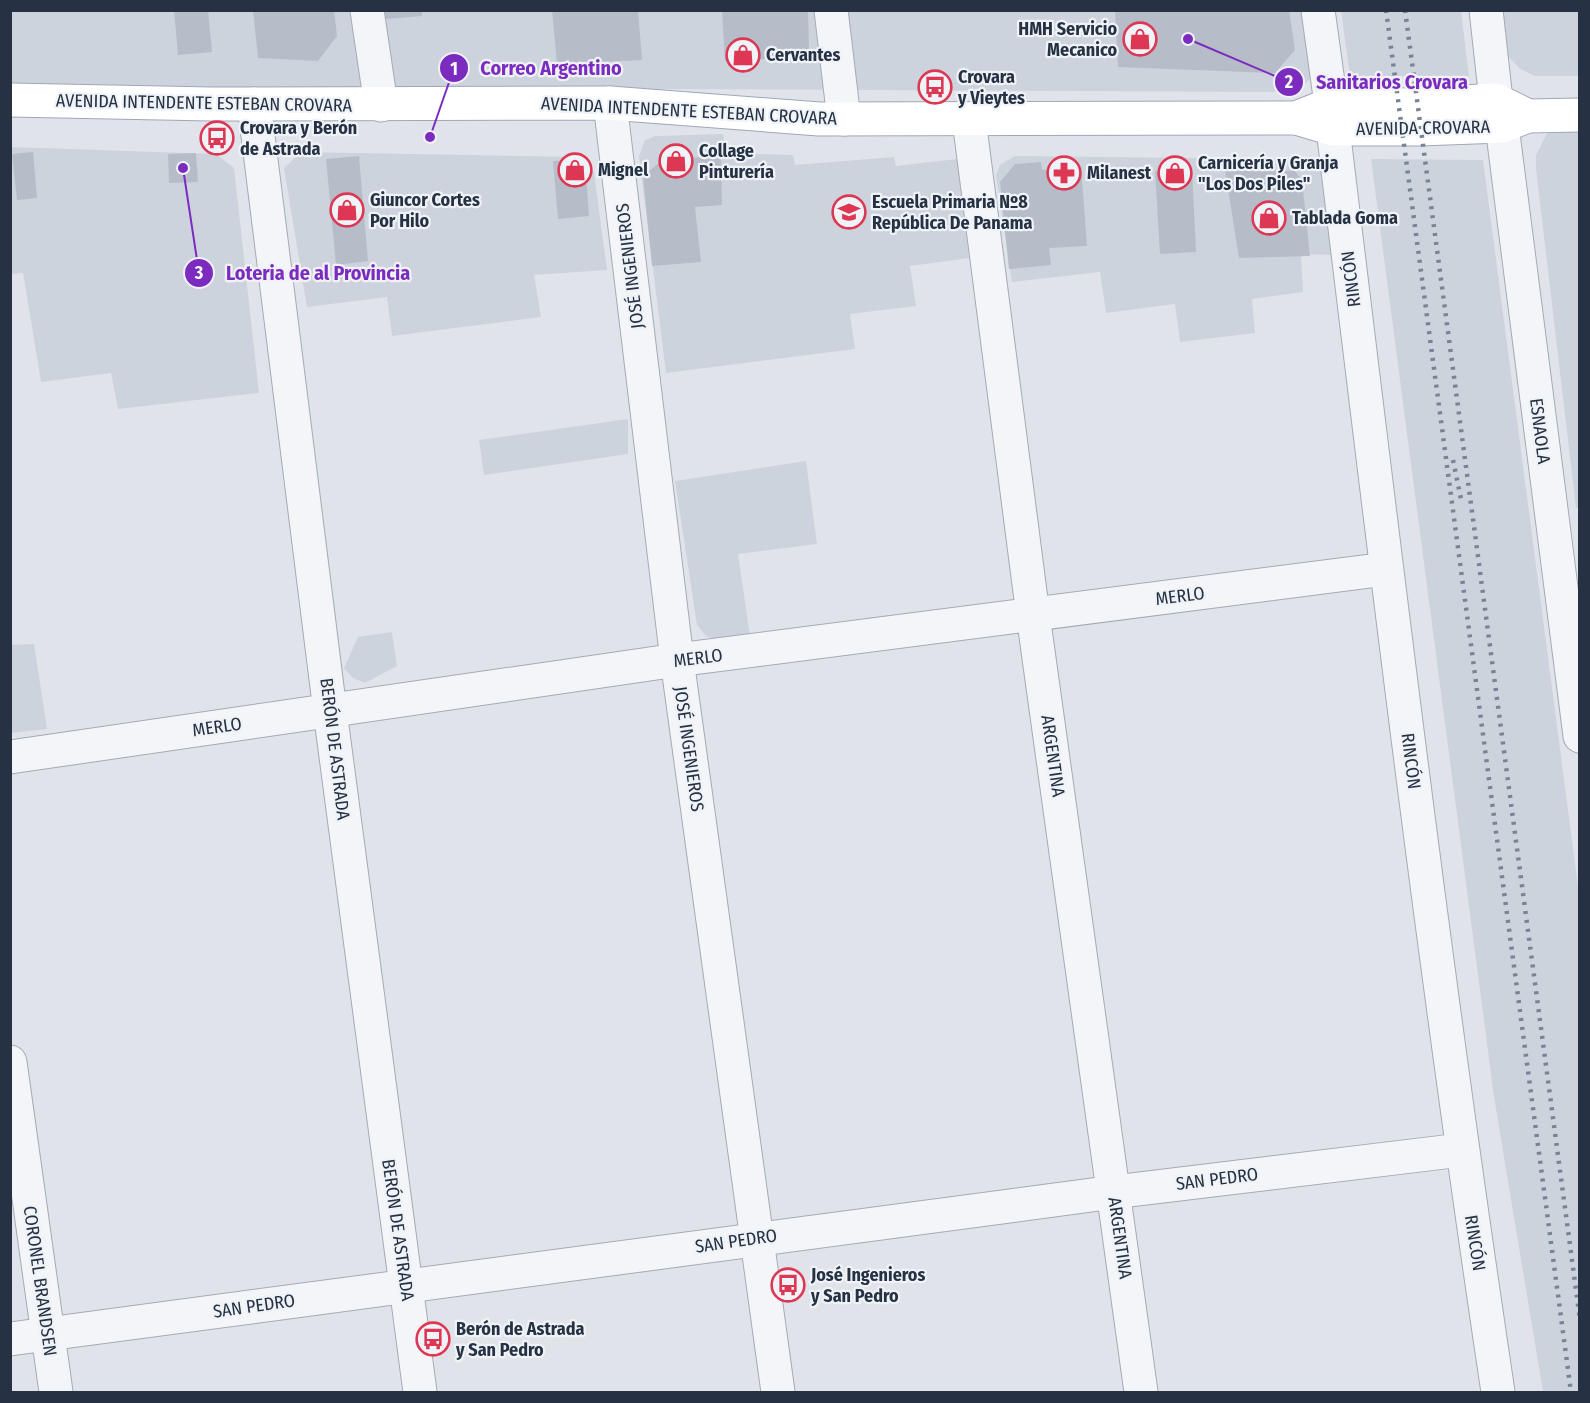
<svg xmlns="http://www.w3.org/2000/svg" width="1590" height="1403" viewBox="0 0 1590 1403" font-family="'Fira Sans Condensed',sans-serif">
	<rect width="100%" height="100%" fill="#e0e4ea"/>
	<g fill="#cdd3dd">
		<polygon points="11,10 1306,10 1311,78 1297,92 11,86"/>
		<polygon points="1341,11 1461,11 1469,76 1350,76"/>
		<polygon points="1496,11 1579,11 1579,76 1535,76 1520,69 1503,51"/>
		<polygon points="1579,126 1580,507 1576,508 1536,169 1536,155 1546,135 1552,129"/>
		<polygon points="723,134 726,153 793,155 795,165 894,157 896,166 957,159 969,258 910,266 916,306 850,314 855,349 666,373 639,156 645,140 655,136"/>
		<polygon points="11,147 216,154 234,168 259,393 118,409 111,373 41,382 23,273 11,274"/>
		<polygon points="301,152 572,157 594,172 607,270 534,275 541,317 392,336 387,297 307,307 284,168"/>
		<polygon points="1015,156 1292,159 1314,164 1323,173 1335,255 1301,254 1303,292 1252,299 1255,333 1180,342 1175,304 1106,313 1100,272 1012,282 996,175 1000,165"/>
		<polygon points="1371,159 1483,160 1579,894 1579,1392 1543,1392 1494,1097"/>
		<polygon points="628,419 628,454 484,475 479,440"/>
		<polygon points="806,461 817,544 738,554 750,636 719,640 706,636 697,625 675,481"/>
		<polygon points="392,632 397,666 365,683 353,678 344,668 358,637"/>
		<polygon points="34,644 47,729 11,733 11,645"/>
	</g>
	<g fill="#b6bdc9">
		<polygon points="174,10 208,10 212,52 178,55"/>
		<polygon points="253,10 334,10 337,36 318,61 258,58"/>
		<polygon points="383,10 422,10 422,16 384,19"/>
		<polygon points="552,10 638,10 642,60 557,64"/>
		<polygon points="722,10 808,10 809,49 790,50 790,58 725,61"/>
		<polygon points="1115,10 1289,10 1295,50 1275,73 1118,67"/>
		<polygon points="33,152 37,198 17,200 12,154"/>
		<polygon points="196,153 198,182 169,183 168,154"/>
		<polygon points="359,156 368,261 336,265 326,159"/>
		<polygon points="721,157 722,205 695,207 701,262 652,266 643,176 665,158"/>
		<polygon points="566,160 586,175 589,216 558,219 553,161"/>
		<polygon points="1041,162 1042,170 1081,167 1087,246 1049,248 1051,265 1009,269 1000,182 1015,164"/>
		<polygon points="1192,169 1196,252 1160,254 1155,171"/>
		<polygon points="1225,170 1295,171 1302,180 1310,256 1239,258"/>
	</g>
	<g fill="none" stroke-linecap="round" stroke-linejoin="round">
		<g stroke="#a4abb5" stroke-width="35">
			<g id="minor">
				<polyline points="367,10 381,105"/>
				<polyline points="831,10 844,119"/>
				<polyline points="1318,10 1331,104"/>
				<polyline points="1486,10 1496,100"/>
				<polyline points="610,103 677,660 778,1392"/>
				<polyline points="254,104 330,711 420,1392"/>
				<polyline points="969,120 1033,615 1141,1392"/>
				<polyline points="1502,126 1580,736"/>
				<path d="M1333,129C1384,551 1435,973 1498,1392"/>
				<polyline points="10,757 677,660 1386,569"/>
				<polyline points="10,1062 56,1392"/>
				<polyline points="10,1339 1114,1192 1461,1150"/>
			</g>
		</g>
		<g stroke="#9da8b7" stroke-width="35">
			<g id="major">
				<polyline points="10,100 211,104 610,103 819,119 1296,118 1333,129 1419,129 1502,126 1528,116 1580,115"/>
				<polyline points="1296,118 1331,104 1416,105 1496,100 1528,116"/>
			</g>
		</g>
		<use href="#minor" stroke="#f3f5f8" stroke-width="33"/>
		<use href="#major" stroke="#fff" stroke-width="33"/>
		<g stroke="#778396" stroke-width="4.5" stroke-dasharray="3 6" stroke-linecap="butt">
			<polyline points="1386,10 1571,1392"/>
			<polyline points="1405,10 1580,1320"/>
			<polyline points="1453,460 1462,504"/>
		</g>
	</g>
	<defs>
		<g id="shop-ring" transform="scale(1.725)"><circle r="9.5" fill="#eff3f7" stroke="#dd3754" stroke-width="1.5"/><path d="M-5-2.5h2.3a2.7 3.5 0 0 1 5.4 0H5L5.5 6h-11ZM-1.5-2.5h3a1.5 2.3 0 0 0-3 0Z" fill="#dd3754"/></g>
		<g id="bus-ring" transform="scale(1.725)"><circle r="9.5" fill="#eff3f7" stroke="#dd3754" stroke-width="1.5"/><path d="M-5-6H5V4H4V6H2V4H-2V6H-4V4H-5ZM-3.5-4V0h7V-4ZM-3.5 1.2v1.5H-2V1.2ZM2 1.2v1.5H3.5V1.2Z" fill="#dd3754"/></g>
		<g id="pharmacy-ring" transform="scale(1.725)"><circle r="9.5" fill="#eff3f7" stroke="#dd3754" stroke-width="1.5"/><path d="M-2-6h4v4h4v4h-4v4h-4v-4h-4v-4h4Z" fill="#dd3754"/></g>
		<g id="school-ring" transform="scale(1.725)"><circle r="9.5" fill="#eff3f7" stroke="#dd3754" stroke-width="1.5"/><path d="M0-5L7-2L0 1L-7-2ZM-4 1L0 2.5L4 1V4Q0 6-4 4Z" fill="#dd3754"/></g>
	</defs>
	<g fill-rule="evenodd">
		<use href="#shop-ring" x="1140" y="39"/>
		<use href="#shop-ring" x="743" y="55"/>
		<use href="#bus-ring" x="935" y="87"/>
		<use href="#bus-ring" x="217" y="138"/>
		<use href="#shop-ring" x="676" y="161"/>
		<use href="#shop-ring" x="575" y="170"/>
		<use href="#pharmacy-ring" x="1064" y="173"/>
		<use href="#shop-ring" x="1175" y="173"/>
		<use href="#shop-ring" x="347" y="210"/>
		<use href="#school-ring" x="849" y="212"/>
		<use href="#shop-ring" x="1269" y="218"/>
		<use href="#bus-ring" x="788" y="1285"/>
		<use href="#bus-ring" x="433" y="1339"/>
	</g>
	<g text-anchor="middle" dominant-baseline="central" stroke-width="4.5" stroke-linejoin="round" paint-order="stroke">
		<g font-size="18" font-weight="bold" fill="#263244" stroke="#eff3f7" text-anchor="start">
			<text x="1117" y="29" text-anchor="end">HMH Servicio<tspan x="1117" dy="21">Mecanico</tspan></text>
			<text x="766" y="55">Cervantes</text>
			<text x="958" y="77">Crovara<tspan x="958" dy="21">y Vieytes</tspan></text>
			<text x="240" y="128">Crovara y Berón<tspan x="240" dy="21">de Astrada</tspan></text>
			<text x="699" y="151">Collage<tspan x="699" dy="21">Pinturería</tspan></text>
			<text x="1198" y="163">Carnicería y Granja<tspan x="1198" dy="21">"Los Dos Piles"</tspan></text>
			<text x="598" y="170">Mignel</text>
			<text x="1087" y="173">Milanest</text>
			<text x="370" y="200">Giuncor Cortes<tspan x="370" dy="21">Por Hilo</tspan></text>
			<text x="872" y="202">Escuela Primaria Nº8<tspan x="872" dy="21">República De Panama</tspan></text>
			<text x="1292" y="218">Tablada Goma</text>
			<text x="811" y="1275">José Ingenieros<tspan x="811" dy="21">y San Pedro</tspan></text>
			<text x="456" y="1329">Berón de Astrada<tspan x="456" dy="21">y San Pedro</tspan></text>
		</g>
		<g font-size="18" fill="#263244" stroke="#eff3f7">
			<text transform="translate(204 103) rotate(1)">AVENIDA INTENDENTE ESTEBAN CROVARA</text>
			<text transform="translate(689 111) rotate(3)">AVENIDA INTENDENTE ESTEBAN CROVARA</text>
			<text transform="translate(1423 128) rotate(-1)">AVENIDA CROVARA</text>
			<text transform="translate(630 266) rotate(-97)">JOSÉ INGENIEROS</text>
			<text transform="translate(1351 279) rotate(-97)">RINCÓN</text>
			<text transform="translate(1540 431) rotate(83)">ESNAOLA</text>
			<text transform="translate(1180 596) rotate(-7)">MERLO</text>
			<text transform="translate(698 658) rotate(-7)">MERLO</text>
			<text transform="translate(217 727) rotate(-8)">MERLO</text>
			<text transform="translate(335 749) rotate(83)">BERÓN DE ASTRADA</text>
			<text transform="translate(689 749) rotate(82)">JOSÉ INGENIEROS</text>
			<text transform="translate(1053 756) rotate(82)">ARGENTINA</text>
			<text transform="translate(1411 761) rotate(83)">RINCÓN</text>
			<text transform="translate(1217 1179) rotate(-7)">SAN PEDRO</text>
			<text transform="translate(398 1230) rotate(82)">BERÓN DE ASTRADA</text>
			<text transform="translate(1120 1238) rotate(82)">ARGENTINA</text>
			<text transform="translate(736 1241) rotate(-8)">SAN PEDRO</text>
			<text transform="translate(1475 1243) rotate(81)">RINCÓN</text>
			<text transform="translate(40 1281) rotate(82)">CORONEL BRANDSEN</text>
			<text transform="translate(254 1306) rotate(-8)">SAN PEDRO</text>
		</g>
	</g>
	<path fill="none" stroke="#7b2cbf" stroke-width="2" d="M430 137L454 68M1188 39L1289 82M183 168L199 273"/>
	<g fill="#7b2cbf" stroke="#eff3f7" stroke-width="2">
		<circle cx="430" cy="137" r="6"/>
		<circle cx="1188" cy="39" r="6"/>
		<circle cx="183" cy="168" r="6"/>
		<circle cx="454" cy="68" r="15"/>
		<circle cx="1289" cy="82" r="15"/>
		<circle cx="199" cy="273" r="15"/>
	</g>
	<g font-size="18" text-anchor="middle" font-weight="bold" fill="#fff">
		<text x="454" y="75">1</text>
		<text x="1289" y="88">2</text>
		<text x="199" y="279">3</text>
	</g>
	<g font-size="20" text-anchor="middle" font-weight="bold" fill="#7b2cbf" stroke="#eff3f7" stroke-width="4.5" stroke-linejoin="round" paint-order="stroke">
		<text x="551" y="75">Correo Argentino</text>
		<text x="1392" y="89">Sanitarios Crovara</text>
		<text x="318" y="280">Loteria de al Provincia</text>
	</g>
	<rect width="1590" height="1403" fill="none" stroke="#263244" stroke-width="24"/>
</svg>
